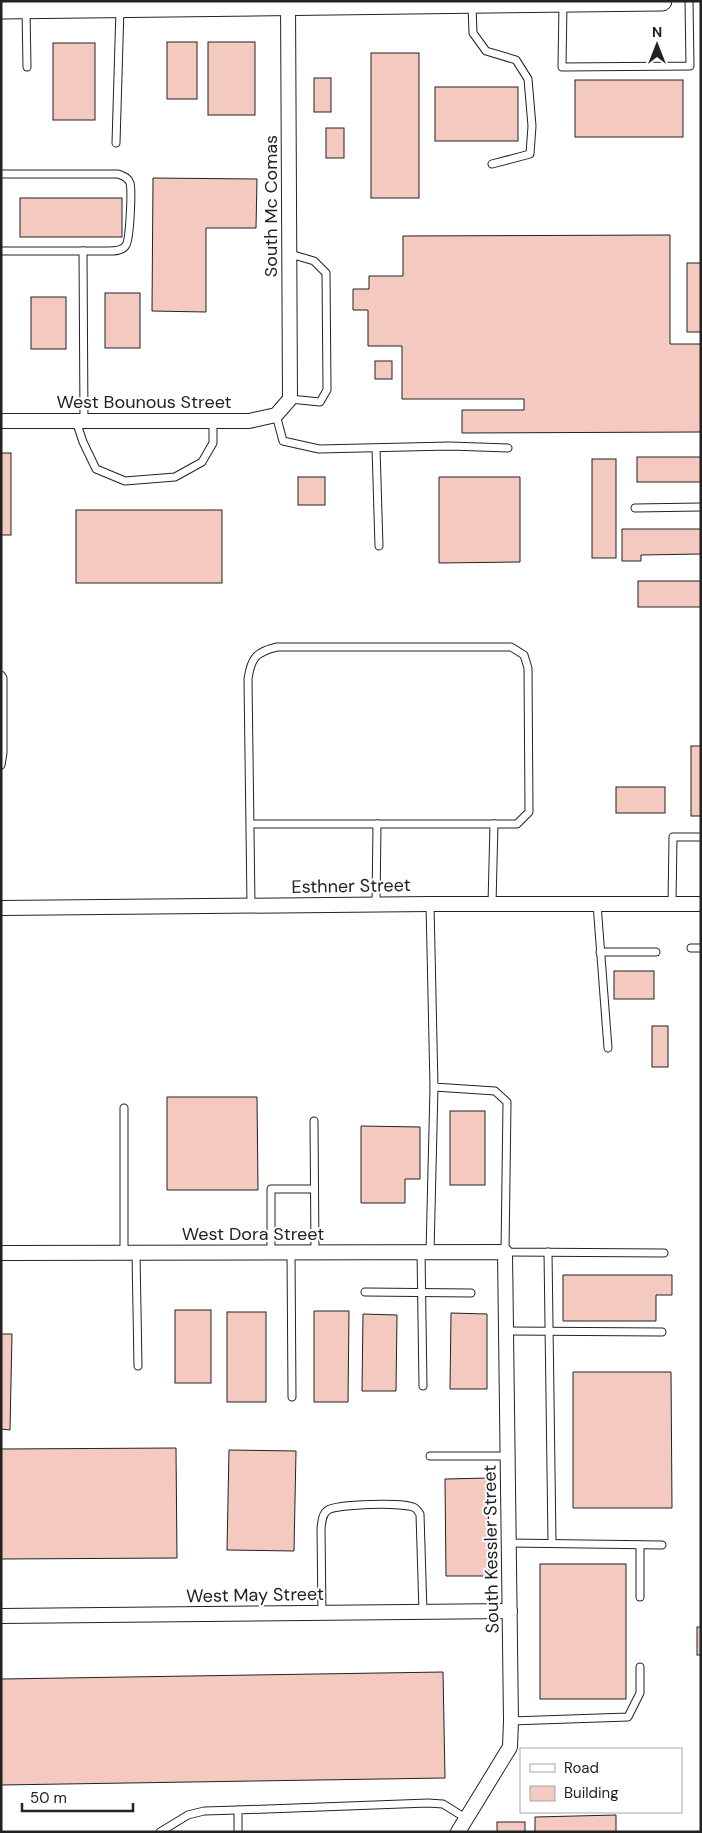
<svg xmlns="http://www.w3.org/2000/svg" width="702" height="1833" viewBox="0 0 702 1833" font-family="'DM Sans',sans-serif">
	<rect width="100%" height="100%" fill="#fff"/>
	<g fill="#f3c9c0" stroke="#222">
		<rect x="167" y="42" width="30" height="57"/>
		<rect x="208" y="42" width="47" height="73"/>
		<rect x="53" y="43" width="42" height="77"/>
		<rect x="371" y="53" width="48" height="145"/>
		<rect x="314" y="78" width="17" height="34"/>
		<rect x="575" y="80" width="108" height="57"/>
		<rect x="435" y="87" width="83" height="54"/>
		<rect x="326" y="128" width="18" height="30"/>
		<polygon points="153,178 257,179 256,228 206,228 206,312 152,311"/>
		<rect x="20" y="198" width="102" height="39"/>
		<polygon points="670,235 670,344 701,344 701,432 462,433 462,410 524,410 524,399 402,399 402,346 368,346 368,310 353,310 353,289 369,289 369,276 403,276 403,236"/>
		<rect x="687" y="263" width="14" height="69"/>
		<rect x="105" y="293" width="35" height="55"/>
		<rect x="31" y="297" width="35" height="52"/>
		<rect x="375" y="361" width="17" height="18"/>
		<rect x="1" y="453" width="10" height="82"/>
		<rect x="637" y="457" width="64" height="25"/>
		<rect x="592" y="459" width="24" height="99"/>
		<rect x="298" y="477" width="27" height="28"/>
		<polygon points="439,477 520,477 520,562 439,563"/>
		<rect x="76" y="510" width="146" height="73"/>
		<polygon points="622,529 701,529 701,554 641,555 641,561 622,561"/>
		<rect x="638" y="581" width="63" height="26"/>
		<rect x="691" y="746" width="10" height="70"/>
		<rect x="616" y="787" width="49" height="26"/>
		<rect x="614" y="971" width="40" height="28"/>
		<rect x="652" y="1026" width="16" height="41"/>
		<polygon points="167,1097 257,1097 258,1190 167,1190"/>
		<rect x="450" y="1111" width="35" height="74"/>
		<polygon points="361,1126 420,1127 420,1179 405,1179 405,1203 361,1203"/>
		<polygon points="563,1275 672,1275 672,1295 656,1295 656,1321 563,1321"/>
		<rect x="175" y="1310" width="36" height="73"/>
		<polygon points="314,1311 349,1311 348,1402 314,1402"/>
		<rect x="227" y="1312" width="39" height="90"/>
		<polygon points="451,1313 487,1314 487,1389 450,1389"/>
		<polygon points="363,1314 397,1315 396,1391 362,1391"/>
		<polygon points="1,1334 12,1334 10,1430 1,1429"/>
		<polygon points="573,1372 671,1372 672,1508 573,1508"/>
		<polygon points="176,1448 177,1558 1,1559 1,1449"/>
		<polygon points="229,1450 296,1451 294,1551 227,1550"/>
		<polygon points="488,1478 489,1576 446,1576 445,1479"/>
		<rect x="540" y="1564" width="86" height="135"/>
		<rect x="697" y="1627" width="4" height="28"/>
		<polygon points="443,1672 445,1778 1,1785 1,1679"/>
		<polygon points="616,1815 616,1832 535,1832 535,1817"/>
		<rect x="497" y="1822" width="28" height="10"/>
	</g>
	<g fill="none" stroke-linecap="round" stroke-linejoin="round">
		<g stroke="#222" stroke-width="9">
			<g id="lane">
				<polyline points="563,3 562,67 690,66 689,1"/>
				<polyline points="472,5 473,33 486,51 516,60 528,79 532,126 530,154 492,164"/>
				<polyline points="26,9 27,67"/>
				<polyline points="116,143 120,8"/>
				<path d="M1,174H118C123,176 128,177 130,183C132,190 130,239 126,245C123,251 114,251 108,251H1"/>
				<polyline points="83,251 84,421"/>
				<polyline points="290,399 320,402 327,390 326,273 314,261 290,254"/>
				<polyline points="276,415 283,441 319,449 450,446 508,448"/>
				<polyline points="76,421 83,442 96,469 125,481 175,477 202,462 213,443 213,421"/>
				<polyline points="376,448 379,546"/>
				<polyline points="635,508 701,507"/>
				<polyline points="1,675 3,678 3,753 1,765"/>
				<path d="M250,824H517L529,812L528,668L524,655L511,647H277C256,652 251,658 248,679L251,906"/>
				<polyline points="430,904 434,1087 495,1091 507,1102 505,1252 664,1253"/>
				<polyline points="492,904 494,824"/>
				<polyline points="597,904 608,1048"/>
				<polyline points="672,904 673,837 701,837"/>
				<polyline points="376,905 377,824"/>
				<polyline points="691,948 701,948"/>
				<polyline points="600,952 656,952"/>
				<polyline points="124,1108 124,1253"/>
				<polyline points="314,1121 315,1252"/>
				<polyline points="271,1252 271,1189 314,1189"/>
				<polyline points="291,1252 292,1397"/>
				<polyline points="421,1252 423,1386"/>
				<polyline points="430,1252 434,1087"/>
				<polyline points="548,1252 552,1543"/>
				<polyline points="136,1253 138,1366"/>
				<polyline points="365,1292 471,1293"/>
				<polyline points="507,1331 662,1332"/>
				<polyline points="430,1456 508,1456"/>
				<polyline points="509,1543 662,1545"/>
				<polyline points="640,1545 640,1597"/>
				<path d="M322,1613L321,1528C322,1521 322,1514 328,1510C337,1504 406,1502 415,1508C416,1508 419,1513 420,1514L423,1612"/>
				<polyline points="511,1721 628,1717 640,1693 640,1667"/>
				<polyline points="160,1832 188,1815 204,1811 238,1810"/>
				<polyline points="238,1832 238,1810 428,1803 443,1804 467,1819"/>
			</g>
		</g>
		<g stroke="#222" stroke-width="16">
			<g id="street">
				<polyline points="1,421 249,421 276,415 290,399 288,1"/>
				<polyline points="1,908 430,904 701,904"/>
				<polyline points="1,1253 505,1252 511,1721 510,1747 458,1832"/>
				<polyline points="1,1616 510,1611"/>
			</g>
		</g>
		<g stroke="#222" stroke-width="21">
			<polyline id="secondary" points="1,9 662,1"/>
		</g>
		<use href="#lane" stroke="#fff" stroke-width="7"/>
		<use href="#street" stroke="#fff" stroke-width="14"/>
		<use href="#secondary" stroke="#fff" stroke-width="19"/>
	</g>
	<g text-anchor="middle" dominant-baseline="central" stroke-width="4" stroke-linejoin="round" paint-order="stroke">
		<g font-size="18" fill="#222" stroke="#fff">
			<text transform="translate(271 206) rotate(-90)">South Mc Comas</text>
			<text x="144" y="402">West Bounous Street</text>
			<text transform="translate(351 886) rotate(-1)">Esthner Street</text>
			<text x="253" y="1234">West Dora Street</text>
			<text transform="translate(491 1549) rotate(-91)">South Kessler Street</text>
			<text transform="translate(255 1595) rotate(-1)">West May Street</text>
		</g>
	</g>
	<rect width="702" height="1833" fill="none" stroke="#222222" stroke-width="5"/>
	<rect x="520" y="1748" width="162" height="65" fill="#ffffff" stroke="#a7a7a7"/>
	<rect x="530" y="1764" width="25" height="8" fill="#ffffff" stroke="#a7a7a7"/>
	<text x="564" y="1773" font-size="15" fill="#222222">Road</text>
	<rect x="530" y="1786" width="25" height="15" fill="#f3c9c0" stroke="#a7a7a7"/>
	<text x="564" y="1798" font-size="15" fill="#222222">Building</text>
	<g transform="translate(657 45)" stroke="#ffffff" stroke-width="4" paint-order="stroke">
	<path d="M0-4L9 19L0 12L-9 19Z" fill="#222222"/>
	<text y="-8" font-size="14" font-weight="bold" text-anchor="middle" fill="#222222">N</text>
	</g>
	<path d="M22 1803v8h111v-8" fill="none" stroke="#222222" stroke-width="2.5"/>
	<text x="30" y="1803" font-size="15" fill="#222222" stroke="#ffffff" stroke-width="4" paint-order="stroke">50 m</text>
</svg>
